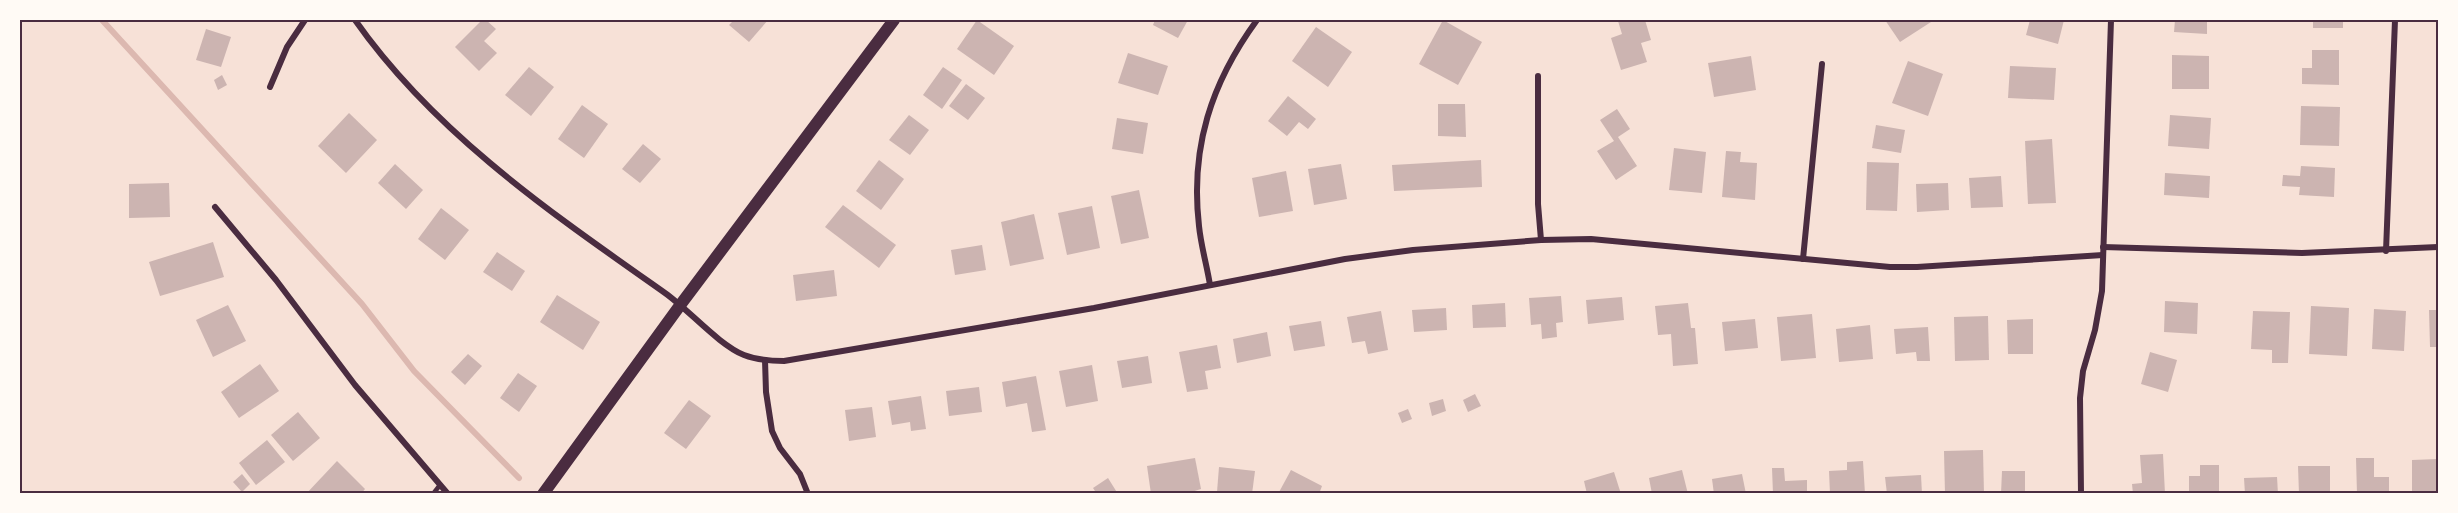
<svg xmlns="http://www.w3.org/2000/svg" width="2458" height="513" viewBox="0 0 2458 513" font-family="'Fira Sans',sans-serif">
	<rect width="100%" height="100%" fill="#f7e1d7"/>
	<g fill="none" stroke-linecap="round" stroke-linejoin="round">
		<polyline stroke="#dcb8b0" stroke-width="6" points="102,20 362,304 414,371 519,478"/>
	</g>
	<g fill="#ccb4b1">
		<polygon points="482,20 486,20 496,29 484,41 497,53 479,71 455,47"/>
		<polygon points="734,20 768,20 749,42 729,25"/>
		<polygon points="977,20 1014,46 994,75 957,49"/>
		<polygon points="1155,20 1188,20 1178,38 1153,25"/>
		<polygon points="1443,20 1482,42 1458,85 1419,64"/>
		<polygon points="1624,20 1645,20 1651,40 1641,43 1647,62 1621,70 1611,38 1622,34 1618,21"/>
		<polygon points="1885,20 1930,20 1931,22 1900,42"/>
		<polygon points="2030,20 2064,20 2058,44 2026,35"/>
		<polygon points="2175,20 2207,20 2207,34 2174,32"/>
		<rect x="2313" y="20" width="30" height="8"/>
		<polygon points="1316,27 1352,52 1328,87 1292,61"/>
		<polygon points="206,29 231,37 221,67 196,60"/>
		<polygon points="2312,50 2339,50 2339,85 2302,84 2302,68 2312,68"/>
		<polygon points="1128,53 1168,66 1158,95 1118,83"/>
		<polygon points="2172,55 2209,56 2209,89 2172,89"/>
		<polygon points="1751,56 1756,90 1714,97 1708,63"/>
		<polygon points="1908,61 1943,74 1928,116 1892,103"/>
		<polygon points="2010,66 2056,68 2054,100 2008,98"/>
		<polygon points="529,67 554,87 531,116 505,95"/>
		<polygon points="943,67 962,80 942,109 923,95"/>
		<polygon points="222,75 227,85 218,90 214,80"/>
		<polygon points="966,84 985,98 968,120 949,106"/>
		<polygon points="1288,96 1316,119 1308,129 1299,122 1287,136 1268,121"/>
		<polygon points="1438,104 1465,104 1466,137 1438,136"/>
		<polygon points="582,105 608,124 584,158 558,139"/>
		<polygon points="2301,106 2340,107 2339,146 2300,145"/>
		<polygon points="1617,109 1630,129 1618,137 1637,166 1616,180 1597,151 1614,141 1600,120"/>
		<polygon points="349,113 377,140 346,173 318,146"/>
		<polygon points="909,115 929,130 910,155 889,140"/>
		<polygon points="2170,115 2211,118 2209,149 2168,146"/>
		<polygon points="1117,118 1148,123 1143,154 1112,149"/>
		<polygon points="1876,125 1905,130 1901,153 1872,148"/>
		<polygon points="2052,139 2056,203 2028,204 2025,141"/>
		<polygon points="643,144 661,159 640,183 622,169"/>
		<polygon points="1674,148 1706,152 1702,193 1669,190"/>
		<polygon points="1726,151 1741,152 1740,162 1757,163 1755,200 1722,197"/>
		<polygon points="879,160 904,179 881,210 856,191"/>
		<polygon points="1481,160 1482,187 1394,191 1392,165"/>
		<polygon points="1867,162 1899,163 1897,211 1866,210"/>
		<polygon points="395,164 423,190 406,209 378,183"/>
		<polygon points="1341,164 1347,199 1314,205 1308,169"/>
		<polygon points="2301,166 2335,168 2334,197 2299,195 2300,187 2282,186 2283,175 2300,176"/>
		<polygon points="1286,171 1293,211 1259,217 1252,178"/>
		<polygon points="2165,173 2210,176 2209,198 2164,195"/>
		<polygon points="2001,176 2003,207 1971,208 1969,178"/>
		<polygon points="169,183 170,217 129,218 129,184"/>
		<polygon points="1948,183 1949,210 1917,212 1916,184"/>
		<polygon points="1139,190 1149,238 1121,244 1111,196"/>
		<polygon points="843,205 896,245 879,268 825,227"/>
		<polygon points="1092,206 1100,248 1067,255 1058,213"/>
		<polygon points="441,208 469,230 445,260 418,239"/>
		<polygon points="1034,214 1044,259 1010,266 1001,222"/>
		<polygon points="213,242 224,277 160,296 149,262"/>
		<polygon points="982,245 986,270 955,275 951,250"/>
		<polygon points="497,252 525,271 512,291 483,272"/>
		<polygon points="834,270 837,296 796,301 793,275"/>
		<polygon points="557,295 600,322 583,350 540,322"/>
		<polygon points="1561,296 1563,322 1556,323 1557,337 1542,339 1541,324 1531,325 1529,298"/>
		<polygon points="1622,297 1624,320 1588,324 1586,300"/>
		<polygon points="2165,301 2198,303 2197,334 2164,332"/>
		<polygon points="1505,303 1506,327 1473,328 1472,305"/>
		<polygon points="1688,303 1691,328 1695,328 1698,364 1673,366 1671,334 1658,335 1655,306"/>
		<polygon points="228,305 246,341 213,357 196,320"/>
		<polygon points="2311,306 2349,308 2347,356 2309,354"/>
		<polygon points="1446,308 1447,330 1414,332 1412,310"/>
		<polygon points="2374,309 2406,311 2404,351 2372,349"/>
		<polygon points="2429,310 2438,310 2438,347 2430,347"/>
		<polygon points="1381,311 1388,350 1368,354 1365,341 1352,343 1347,317"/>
		<polygon points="2253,311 2290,312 2288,363 2272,363 2272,350 2251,349"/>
		<polygon points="1812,314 1816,358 1781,361 1777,317"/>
		<polygon points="1988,316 1989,360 1955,361 1954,317"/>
		<polygon points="1755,319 1758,348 1725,351 1722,322"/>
		<polygon points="2033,319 2033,354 2008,354 2007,320"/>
		<polygon points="1321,321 1325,346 1294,351 1289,326"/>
		<polygon points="1870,325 1873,359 1839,362 1836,329"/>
		<polygon points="1928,327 1930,361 1917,361 1916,352 1896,354 1894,329"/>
		<polygon points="1267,332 1271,356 1237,363 1233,339"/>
		<polygon points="1217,345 1221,368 1205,371 1208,389 1187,392 1179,352"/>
		<polygon points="2150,352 2177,360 2168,392 2141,384"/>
		<polygon points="468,354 482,366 465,385 451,372"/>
		<polygon points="1148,356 1152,383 1122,388 1117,361"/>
		<polygon points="260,364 279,391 239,418 221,392"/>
		<polygon points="1092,365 1098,401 1066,407 1059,371"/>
		<polygon points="518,373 537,386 519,412 500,398"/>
		<polygon points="1036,376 1046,430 1032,432 1027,403 1006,407 1002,382"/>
		<polygon points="979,387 982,412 949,416 946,391"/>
		<polygon points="1475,394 1481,406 1468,412 1463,400"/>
		<polygon points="921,396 926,429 911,431 910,422 892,425 888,401"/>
		<polygon points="1443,399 1446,411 1432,416 1429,403"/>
		<polygon points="689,400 711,416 686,449 664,433"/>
		<polygon points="872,407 876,437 849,441 845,410"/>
		<polygon points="1408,409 1412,419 1402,423 1398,413"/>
		<polygon points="298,412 320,438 293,461 271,435"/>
		<polygon points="267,440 285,462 256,485 239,463"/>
		<polygon points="1983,450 1984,494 1945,494 1944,451"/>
		<polygon points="2163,454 2165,494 2133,494 2132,484 2142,483 2140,455"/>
		<polygon points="1195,458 1201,489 1185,494 1151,494 1147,466"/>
		<polygon points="2356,458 2374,458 2374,477 2389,477 2389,494 2357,494"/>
		<polygon points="2438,459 2438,494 2412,494 2412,460"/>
		<polygon points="337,461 365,489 361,494 306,494"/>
		<polygon points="1863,461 1865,494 1830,494 1829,471 1847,470 1847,462"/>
		<polygon points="2200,465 2219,465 2219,494 2189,494 2189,476 2200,476"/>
		<polygon points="2298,466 2330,466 2330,494 2299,494"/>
		<polygon points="1219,467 1255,471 1252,494 1217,492"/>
		<polygon points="1772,468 1784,468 1785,481 1807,480 1807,494 1773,494"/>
		<polygon points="1291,470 1322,486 1319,494 1278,494"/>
		<polygon points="1682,470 1688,494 1652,494 1649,478"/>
		<polygon points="2002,471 2025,471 2025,494 2001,494"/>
		<polygon points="1614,472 1621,494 1587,494 1584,481"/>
		<polygon points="242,474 250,484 242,492 233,482"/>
		<polygon points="1742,474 1746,494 1714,494 1712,479"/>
		<polygon points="1921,475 1922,494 1887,494 1885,477"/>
		<polygon points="2277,477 2278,494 2245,494 2244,478"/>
		<polygon points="1108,478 1118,494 1097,494 1093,488"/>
	</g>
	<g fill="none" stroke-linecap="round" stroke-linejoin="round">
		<polyline stroke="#4a2c40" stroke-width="4.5" points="433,494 440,485"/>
		<g stroke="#4a2c40" stroke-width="6">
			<path d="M355,20C435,134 553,214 665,293C689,310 719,345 744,355C757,360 771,361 784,361L1094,308L1345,259L1413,250L1541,240L1591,239L1890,267H1917L2103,255"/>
			<polyline points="1538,76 1538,204 1541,240"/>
			<polyline points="270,87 287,47 305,20"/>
			<polyline points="215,207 276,280 355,385 448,494"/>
			<polyline points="2103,247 2302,253 2438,247"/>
			<polyline points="2386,251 2395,20"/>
			<polyline points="1803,259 1822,64"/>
			<path d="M1210,285C1207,266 1201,246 1199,226C1190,148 1211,83 1257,20"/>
			<polyline points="765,360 766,392 772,431 780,448 800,474 808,494"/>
			<polyline points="2081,494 2080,398 2083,371 2095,330 2102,291 2111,20"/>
		</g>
		<polyline stroke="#4a2c40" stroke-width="12" points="543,494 681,304 894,20"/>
	</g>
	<rect width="2458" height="513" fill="none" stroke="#fffaf5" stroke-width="42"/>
	<rect x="21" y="21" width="2416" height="471" fill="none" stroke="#4a2c40" stroke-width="2"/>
</svg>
